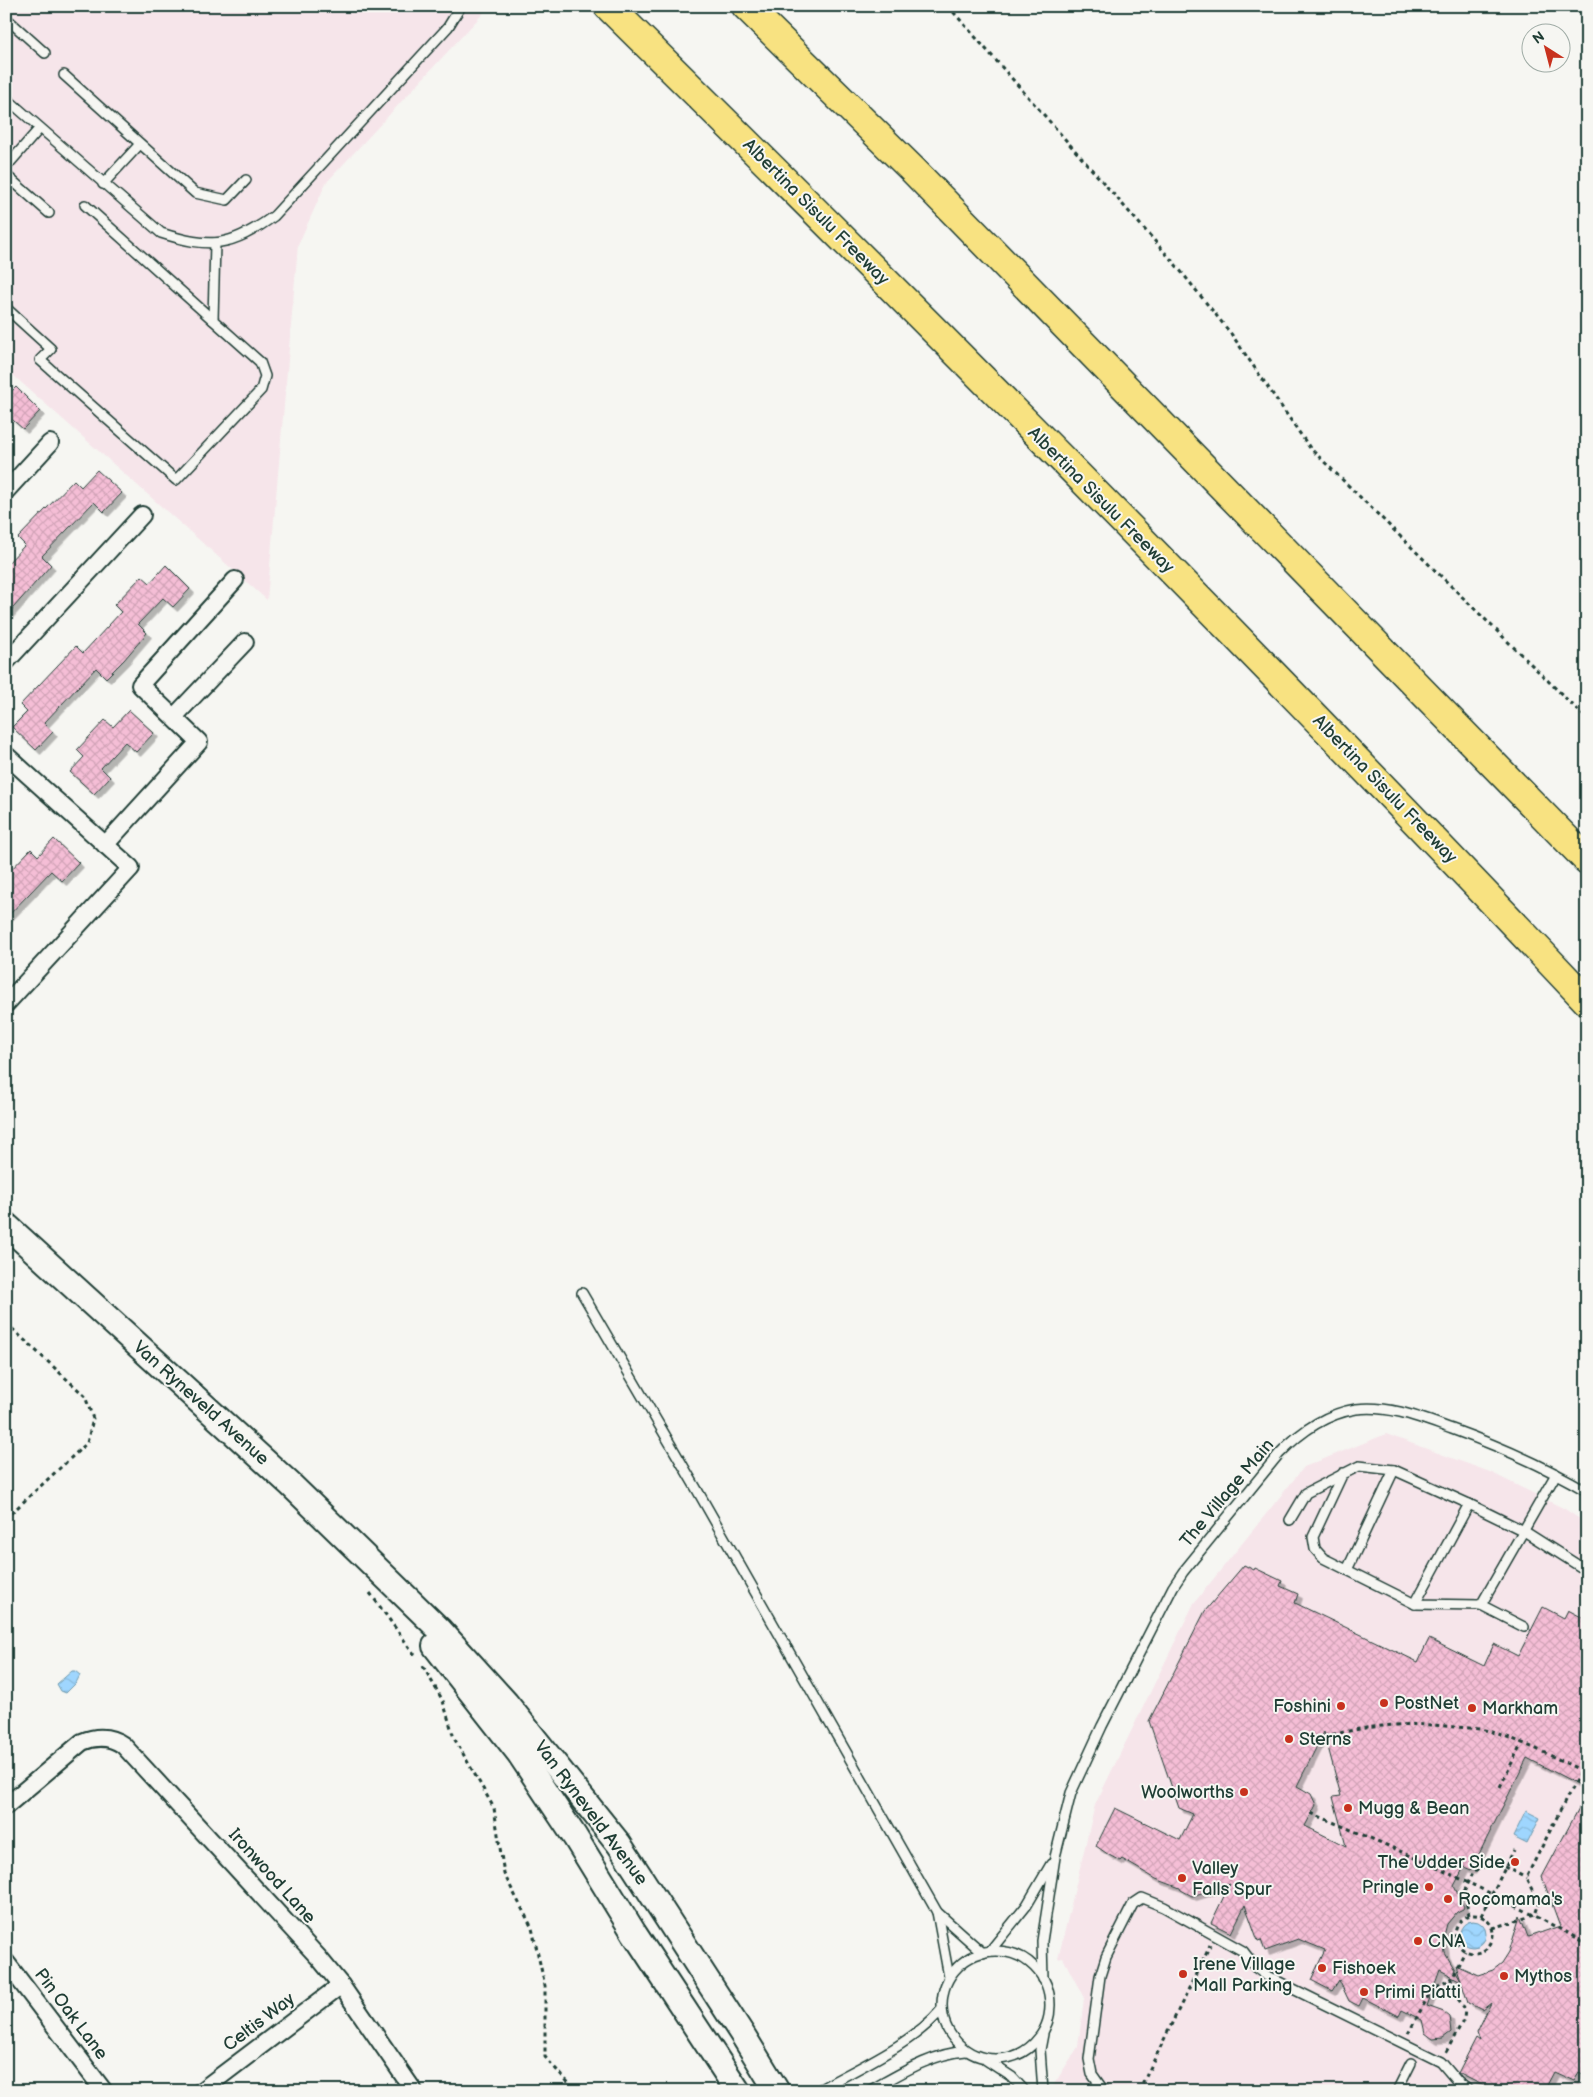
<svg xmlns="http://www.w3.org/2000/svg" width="1593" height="2097" viewBox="0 0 1593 2097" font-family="'Balsamiq Sans',sans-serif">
	<defs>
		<pattern id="water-waves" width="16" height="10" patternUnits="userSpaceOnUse" patternTransform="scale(1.25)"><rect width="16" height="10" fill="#9fd6fe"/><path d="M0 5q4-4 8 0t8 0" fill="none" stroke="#88b9da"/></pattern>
		<pattern id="building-cross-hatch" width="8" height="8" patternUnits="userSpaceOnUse" patternTransform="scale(1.25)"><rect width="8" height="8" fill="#f5bed6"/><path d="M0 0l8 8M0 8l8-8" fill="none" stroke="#d2a4b8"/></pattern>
		<filter id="shadow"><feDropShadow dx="4.5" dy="4.5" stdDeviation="0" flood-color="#0004"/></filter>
	</defs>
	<rect width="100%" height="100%" fill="#f6f6f2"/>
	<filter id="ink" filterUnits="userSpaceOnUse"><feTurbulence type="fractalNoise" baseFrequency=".02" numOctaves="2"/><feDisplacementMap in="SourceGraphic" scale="10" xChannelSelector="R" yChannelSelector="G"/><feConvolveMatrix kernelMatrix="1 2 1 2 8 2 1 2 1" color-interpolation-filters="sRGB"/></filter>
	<g filter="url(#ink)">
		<g fill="#f6e5ea">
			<polygon points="6,6 490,6 326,183 298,245 267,600 6,369"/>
			<polygon points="1386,1434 1490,1472 1565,1509 1587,1524 1587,2091 1055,2091 1053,2086 1078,2047 1084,1998 1063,1958 1058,1959 1095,1805 1194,1603 1304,1467"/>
		</g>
		<g fill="url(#water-waves)" stroke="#6c99ad">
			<polygon points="72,1671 75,1671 80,1675 76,1683 66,1693 61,1691 57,1684"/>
			<polygon points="1526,1811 1540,1818 1527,1844 1513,1837"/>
			<circle cx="1473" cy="1934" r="13"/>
		</g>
		<g fill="url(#building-cross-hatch)" stroke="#1f3d34" fill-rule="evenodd" filter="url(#shadow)">
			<polygon points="16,387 40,411 23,429 6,414 6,397"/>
			<polygon points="97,470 122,493 104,512 94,502 42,556 51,565 6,616 6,565 25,545 18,538 74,480 81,487"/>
			<polygon points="166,565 190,589 173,607 163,598 138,624 147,633 124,660 106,678 96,668 44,723 53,732 36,750 12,727 27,712 20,705 76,646 83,653 121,612 114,605 142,576 150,583"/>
			<polygon points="129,710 154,733 136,752 125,742 101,768 110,777 94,794 70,772 84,757 77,750 105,720 113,727"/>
			<polygon points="54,839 79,863 62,881 51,871 6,918 6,875 31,849 38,856"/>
			<path d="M1244,1565L1254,1570L1255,1568L1282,1581L1280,1586L1298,1594L1295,1603L1418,1662L1429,1639L1484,1666L1494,1644L1518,1656L1543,1607L1564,1618L1568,1610L1587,1620V1789L1527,1758L1471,1870L1464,1867L1454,1886L1464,1907L1463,1909L1457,1912L1447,1924L1443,1939L1445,1953L1461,1980L1456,1965L1478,1975L1493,1970L1502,1963L1509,1952L1520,1916L1528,1937L1560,1926L1542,1877L1587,1793V2077L1579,2073L1574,2081L1554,2072L1544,2091H1494L1458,2073L1476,2038L1480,2041L1477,2032L1491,2003L1482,2010L1468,2003L1461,1981L1440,1970L1427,2006L1444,2012L1449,2016L1451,2032L1443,2038L1433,2039L1425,2033L1422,2020L1402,2010L1399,2016L1363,1998L1359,2006L1349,2001L1339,1980L1332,1991L1311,1980L1325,1950L1298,1939L1265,1951L1261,1940L1258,1941L1245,1905L1231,1933L1211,1923L1230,1884L1192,1896L1181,1890L1180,1888L1156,1879L1122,1859L1120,1861L1109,1855L1096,1846L1115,1808L1180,1840L1193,1814L1179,1808L1149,1721L1205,1611ZM1324,1732L1341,1796L1333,1797L1346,1846L1305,1826L1316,1805L1311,1794L1297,1786Z"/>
		</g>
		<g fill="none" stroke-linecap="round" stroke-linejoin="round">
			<g stroke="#1f3d34" stroke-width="12">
				<g id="lane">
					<polyline points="6,18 45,53"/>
					<polyline points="64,75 195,193 227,200 246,180"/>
					<path d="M6,98L161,233C211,249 231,247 274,216L448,27L461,6"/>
					<polyline points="6,167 40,128"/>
					<polyline points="6,175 49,213"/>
					<polyline points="103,184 140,144"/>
					<polyline points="85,205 213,320"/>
					<polyline points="6,308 51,349 40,360 176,480 261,390 265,376 260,362 213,320 215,243"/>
					<polyline points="582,1293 696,1488 937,1912 983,1953"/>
					<polyline points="1343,1473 1313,1537 1315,1549 1323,1558 1415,1604 1481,1605 1524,1627"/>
					<polyline points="1469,1504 1524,1531 1587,1571"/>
					<polyline points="1290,1520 1306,1493 1359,1466 1394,1470 1469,1504 1415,1604"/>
					<polyline points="1347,1570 1394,1470"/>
					<polyline points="1481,1605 1556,1474"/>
					<polyline points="937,1912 949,1977"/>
					<circle cx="996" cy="2005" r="54"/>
					<polyline points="990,1951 1027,1905 1051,1864"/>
					<path d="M1043,1979L1042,1941L1055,1857L1071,1793L1102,1726L1173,1587L1183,1572L1279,1454C1300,1432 1325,1414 1356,1409C1390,1405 1421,1418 1452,1429C1499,1446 1544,1466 1587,1491"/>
					<polyline points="986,2060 1012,2077 1025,2091"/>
					<path d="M817,2091C855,2069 913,2044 941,2010"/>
					<path d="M869,2091C900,2074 930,2054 966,2051"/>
					<polyline points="1043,2091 1040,2050 1043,2034"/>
					<polyline points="1104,2091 1092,2074 1089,2059 1100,1976 1106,1957 1133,1904 1142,1898 1164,1907 1243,1951 1256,1968 1267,1976 1441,2062 1458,2082 1470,2091"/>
					<polyline points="1397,2091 1411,2063"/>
				</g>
			</g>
			<g stroke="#1f3d34" stroke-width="20">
				<g id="street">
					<polyline points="6,491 50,443"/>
					<polyline points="6,662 142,515"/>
					<polyline points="174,717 245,642"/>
					<polyline points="6,755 131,868 6,1004"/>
					<polyline points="105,845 199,742 140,685 235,580"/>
					<path d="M6,1806L82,1742C96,1736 110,1736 123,1745L319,1958L341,1985L414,2091"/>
					<polyline points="6,1962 104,2091"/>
					<polyline points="201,2091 341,1985"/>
				</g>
			</g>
			<g stroke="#1f3d34" stroke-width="28">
				<g id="secondary">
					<polyline points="6,1225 291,1485 439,1629 506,1703 619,1844 744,2037 777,2091"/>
					<polyline points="435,1646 519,1753 575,1837 634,1933 738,2091"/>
				</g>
			</g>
			<g stroke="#1f3d34" stroke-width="31">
				<g id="highway">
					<path d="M608,6C940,333 1267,663 1587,1001"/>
					<polyline points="746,6 913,170 1587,860"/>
				</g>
			</g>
			<g stroke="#1f3d34" stroke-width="3" stroke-dasharray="4 4" stroke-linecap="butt">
				<polyline points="948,6 1175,264 1232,335 1310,448 1587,719"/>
				<polyline points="6,1323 85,1396 93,1419 87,1443 6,1518"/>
				<polyline points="370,1593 415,1655"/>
				<polyline points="423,1666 443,1701 454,1738 494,1808 504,1874 532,1928 545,1986 545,2057 576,2091"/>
				<path d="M1309,1741C1359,1726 1403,1721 1455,1727C1466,1728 1479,1728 1489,1731C1523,1741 1555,1758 1587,1773"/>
				<polyline points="1500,1787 1522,1742"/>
				<path d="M1311,1813C1405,1852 1498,1894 1587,1944"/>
				<circle cx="1474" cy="1934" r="19"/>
				<polyline points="1469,1915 1464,1892 1474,1871 1495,1862 1526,1878"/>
				<polyline points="1481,1916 1514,1850"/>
				<polyline points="1492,1928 1535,1915 1539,1903 1526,1878 1581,1770"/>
				<polyline points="1408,2034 1432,1989 1450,1980"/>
				<polyline points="1446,2052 1464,2019 1465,2009 1451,1988 1451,1980 1465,1951"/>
				<polyline points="1139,2091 1210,1945"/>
			</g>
			<use href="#lane" stroke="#f6f6f2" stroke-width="9"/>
			<use href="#street" stroke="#f6f6f2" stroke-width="16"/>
			<use href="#secondary" stroke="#f6f6f2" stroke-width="24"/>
			<use href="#highway" stroke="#f8e281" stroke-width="28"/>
		</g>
	</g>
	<g fill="#c8321e" stroke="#f6f6f2" stroke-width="2">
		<circle cx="1384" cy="1703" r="5"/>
		<circle cx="1341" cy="1706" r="5"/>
		<circle cx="1472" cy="1708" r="5"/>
		<circle cx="1289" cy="1739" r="5"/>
		<circle cx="1244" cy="1792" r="5"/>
		<circle cx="1348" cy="1808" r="5"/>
		<circle cx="1515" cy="1862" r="5"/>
		<circle cx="1182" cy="1878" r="5"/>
		<circle cx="1429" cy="1887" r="5"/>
		<circle cx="1448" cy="1899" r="5"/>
		<circle cx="1418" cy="1941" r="5"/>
		<circle cx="1322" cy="1968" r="5"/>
		<circle cx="1183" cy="1974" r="5"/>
		<circle cx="1504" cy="1976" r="5"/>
		<circle cx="1364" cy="1992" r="5"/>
	</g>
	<g text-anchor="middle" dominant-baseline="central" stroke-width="4" stroke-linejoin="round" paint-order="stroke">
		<g font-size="18" fill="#1f3d34" stroke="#f6f6f2">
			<text transform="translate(816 212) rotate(45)">Albertina Sisulu Freeway</text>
			<text transform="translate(1101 500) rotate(45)">Albertina Sisulu Freeway</text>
			<text transform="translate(1385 789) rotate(46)">Albertina Sisulu Freeway</text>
			<text transform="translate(201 1403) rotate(42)">Van Ryneveld Avenue</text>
			<text transform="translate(1227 1493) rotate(-50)">The Village Main</text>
			<text transform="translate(591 1813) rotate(53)">Van Ryneveld Avenue</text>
			<text transform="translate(272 1876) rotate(48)">Ironwood Lane</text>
			<text transform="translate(71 2014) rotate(53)">Pin Oak Lane</text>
			<text transform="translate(259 2022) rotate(-37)">Celtis Way</text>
		</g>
		<g font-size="18" fill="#1f3d34" stroke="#f6f6f2" text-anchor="start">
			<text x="1394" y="1703">PostNet</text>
			<text x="1331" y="1706" text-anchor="end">Foshini</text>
			<text x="1482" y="1708">Markham</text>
			<text x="1299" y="1739">Sterns</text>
			<text x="1234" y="1792" text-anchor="end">Woolworths</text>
			<text x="1358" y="1808">Mugg &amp; Bean</text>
			<text x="1505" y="1862" text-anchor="end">The Udder Side</text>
			<text x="1192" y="1868">Valley<tspan x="1192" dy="21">Falls Spur</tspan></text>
			<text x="1419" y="1887" text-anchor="end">Pringle</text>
			<text x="1458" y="1899">Rocomama's</text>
			<text x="1428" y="1941">CNA</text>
			<text x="1193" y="1964">Irene Village<tspan x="1193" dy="21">Mall Parking</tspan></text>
			<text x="1332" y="1968">Fishoek</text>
			<text x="1514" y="1976">Mythos</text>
			<text x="1374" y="1992">Primi Piatti</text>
		</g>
	</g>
	<rect width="1593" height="2097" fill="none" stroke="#f6f6f2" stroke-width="25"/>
	<rect x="12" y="12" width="1568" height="2072" fill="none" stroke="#1f3d34" stroke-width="2" filter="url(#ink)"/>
	<g transform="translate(1546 48) rotate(324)"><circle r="24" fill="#f6f6f2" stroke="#a0aca6"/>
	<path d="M0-4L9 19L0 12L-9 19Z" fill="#c8321e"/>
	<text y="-8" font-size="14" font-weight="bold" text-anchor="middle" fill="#1f3d34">N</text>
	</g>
</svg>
